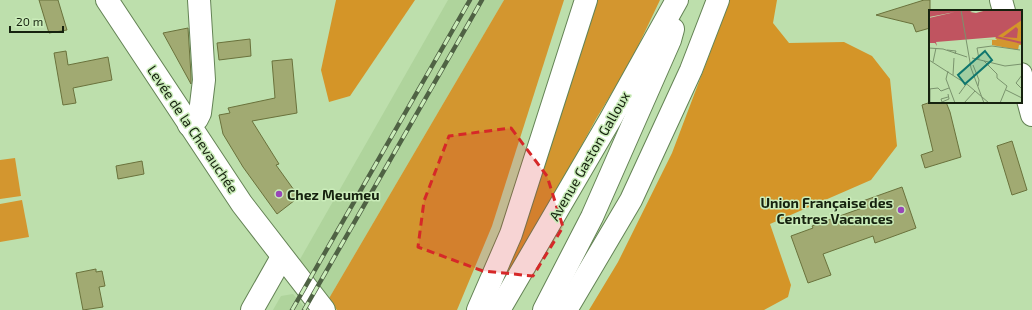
<svg xmlns="http://www.w3.org/2000/svg" width="1032" height="310" viewBox="0 0 1032 310" font-family="'Exo 2',sans-serif">
	<rect width="100%" height="100%" fill="#bddfac"/>
	<g fill="#afd49c">
		<polygon points="448,0 504,0 328,300 299,261"/>
		<polygon points="293,294 307,310 273,310 281,296"/>
	</g>
	<g fill="#d3962f">
		<polygon points="504,0 564,0 492,226 457,310 337,310 328,300"/>
		<polygon points="593,0 660,0 630,63 596,119 507,283 502,280"/>
		<polygon points="15,158 21,196 0,199 0,160"/>
		<polygon points="22,200 29,237 0,242 0,204"/>
	</g>
	<g fill="#d49528">
		<polygon points="336,0 415,0 350,96 329,102 321,70"/>
		<polygon points="730,0 777,0 773,23 789,43 844,42 872,56 890,79 897,146 871,180 770,224 791,285 788,297 764,310 589,310 618,262 672,153"/>
	</g>
	<g fill="#a1aa72" stroke="#6a723c">
		<polygon points="39,0 58,0 67,30 49,33"/>
		<polygon points="924,0 930,0 930,28 916,32 913,24 876,15"/>
		<polygon points="188,28 191,75 191,84 163,33"/>
		<polygon points="250,39 251,56 219,60 217,43"/>
		<polygon points="66,51 68,65 108,57 112,80 73,88 76,103 63,105 54,53"/>
		<polygon points="292,59 297,113 252,121 279,164 276,165 299,197 277,214 243,167 223,134 219,115 230,113 228,108 275,98 272,61"/>
		<polygon points="931,102 946,102 950,112 961,157 925,168 921,155 933,151 922,105"/>
		<polygon points="1012,141 1027,190 1012,195 997,146"/>
		<polygon points="142,161 144,174 118,179 116,166"/>
		<polygon points="902,187 916,228 875,243 873,236 823,254 831,275 808,283 791,236 813,228 812,226 862,208 860,202"/>
		<polygon points="96,269 96,272 102,271 105,286 99,287 103,307 83,310 76,273"/>
	</g>
	<g fill="none" stroke-linecap="round" stroke-linejoin="round">
		<g stroke="#648355" stroke-width="24">
			<g id="minor">
				<polyline points="107,0 242,204 324,310"/>
				<polyline points="189,125 197,119 200,113 204,80 199,0"/>
				<polyline points="252,310 282,257"/>
			</g>
		</g>
		<g stroke="#648355" stroke-width="24">
			<g id="major">
				<polyline points="1001,0 1004,11"/>
				<polyline points="1021,74 1032,115"/>
				<polyline points="478,310 511,234 586,0"/>
				<polyline points="499,310 610,120 677,0"/>
				<polyline points="544,310 592,217 670,40 673,29"/>
				<polyline points="566,310 631,200 691,70 718,0"/>
			</g>
		</g>
		<use href="#minor" stroke="#fff" stroke-width="22"/>
		<use href="#major" stroke="#fff" stroke-width="22"/>
		<g stroke="#4f6244" stroke-width="4.5">
			<g id="rail">
				<polyline points="292,310 470,0"/>
				<polyline points="304,310 482,0"/>
			</g>
		</g>
		<use href="#rail" stroke="#caecb9" stroke-width="3" stroke-dasharray="9" stroke-linecap="butt"/>
	</g>
	<path fill="#d62828" fill-opacity="0.2" stroke="#d62828" stroke-width="3" stroke-dasharray="8 5" stroke-linejoin="round" d="M511,128L547,176L563,227L533,276L483,271L418,247L424,201L449,136Z"/>
	<g fill="#9847b7" stroke="#caecb9" stroke-width="1.5">
		<circle cx="279" cy="194" r="4"/>
		<circle cx="901" cy="210" r="4"/>
	</g>
	<g text-anchor="middle" dominant-baseline="central" stroke-width="3" stroke-linejoin="round" paint-order="stroke">
		<g font-size="14" fill="#16220f" stroke="#caecb9">
			<text transform="translate(193 129) rotate(56)">Levée de la Chevauchée</text>
			<text transform="translate(589 156) rotate(-60)">Avenue Gaston Galloux</text>
		</g>
		<g font-size="14" font-weight="bold" fill="#16220f" stroke="#caecb9" text-anchor="start">
			<text x="287" y="194">Chez Meumeu</text>
			<text x="893" y="202" text-anchor="end">Union Française des<tspan x="893" dy="16">Centres Vacances</tspan></text>
		</g>
	</g>
	<g transform="translate(929 10)">
		<rect width="93" height="93" fill="#bddfac"/>
		<path d="M93,9V35H90L89,40L63,35V30L47,29L68,30L66,28Z" fill="#d3962f"/>
		<path d="M93,10L88,14L93,19L90,29L93,32L68,27ZM87,17L89,21L88,28L74,26Z" fill="#d49528" fill-rule="evenodd"/>
		<path d="M0,0H45L41,2L47,3L58,0H93V10L68,27L7,32L8,36L6,33H0V8L26,2L0,7ZM87,17L89,19L88,28L74,27Z" fill="#c05460"/>
		<path fill="none" stroke="#c05460" stroke-width="2" d="M0,3L16,0M67,27L93,33"/>
		<path fill="none" stroke="#7a936d" stroke-width="1" d="M32,0L42,58L55,93M0,38L14,39L38,47M18,40L27,41L26,44M43,48L76,56L93,54M50,49L48,38L63,36L91,40M0,50L39,75L60,93M55,51L68,64V68L78,76L71,93M4,52L7,38M44,55L50,70L49,76M19,61L17,69L26,93M24,65L25,48M93,65L87,73L93,79M0,79L9,78L12,81L20,78M77,80L93,88M19,84L20,89L13,92L12,89L19,87M30,84L38,73M1,93V79M35,93L46,81"/>
		<path fill="#0f766e" fill-opacity="0.15" stroke="#0f766e" stroke-width="2" d="M56,41L63,50L36,74L29,65Z"/>
		<rect width="93" height="93" fill="none" stroke="#16220f" stroke-width="2"/>
	</g>
	<path d="M10 26v6h53v-6" fill="none" stroke="#16220f" stroke-width="2"/>
	<text x="16" y="26" font-size="12" fill="#16220f" stroke="#caecb9" stroke-width="3" paint-order="stroke">20 m</text>
</svg>
